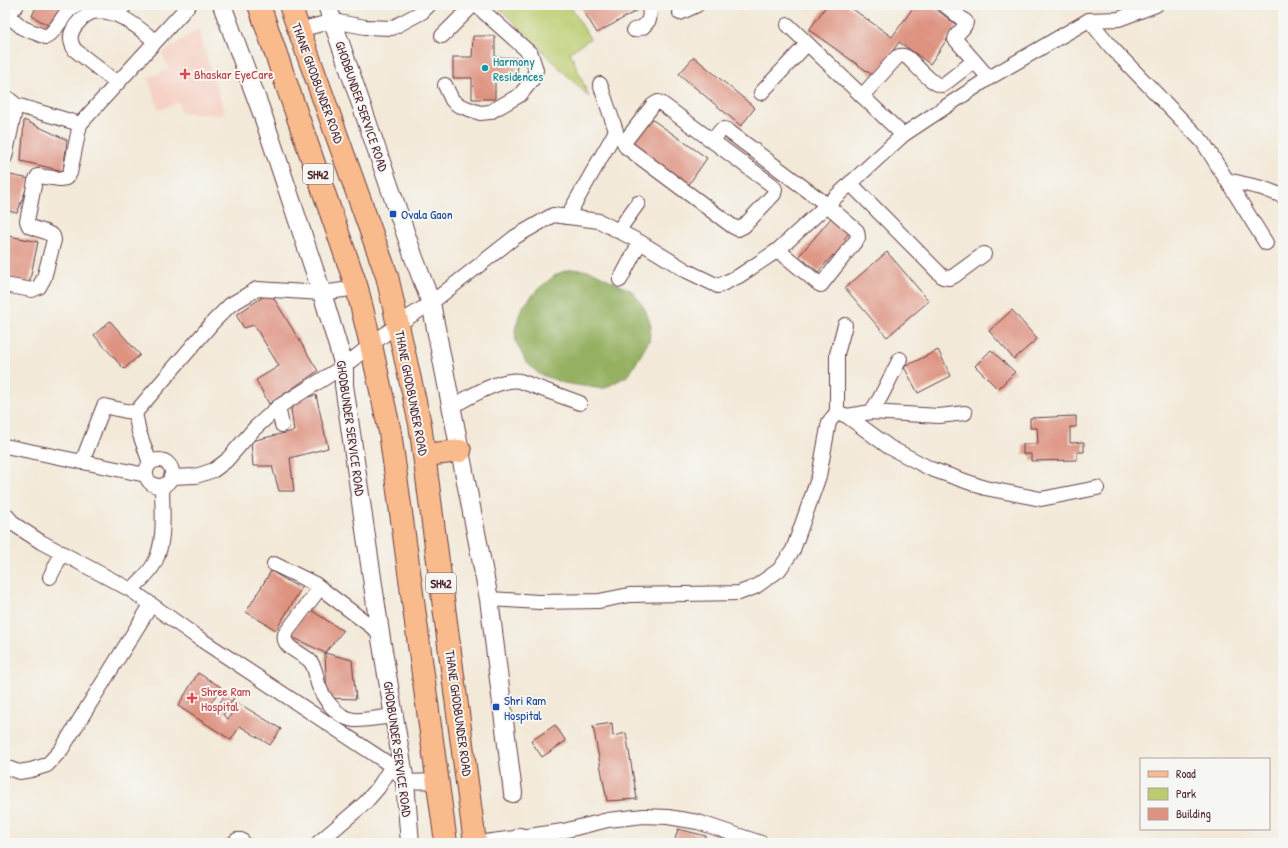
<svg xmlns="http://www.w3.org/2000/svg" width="1288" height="848" viewBox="0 0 1288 848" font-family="'Patrick Hand',sans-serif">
	<rect width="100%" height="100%" fill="#f6f6f2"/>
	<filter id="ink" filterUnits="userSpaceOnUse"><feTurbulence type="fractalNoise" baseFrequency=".025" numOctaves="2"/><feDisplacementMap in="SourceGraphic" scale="8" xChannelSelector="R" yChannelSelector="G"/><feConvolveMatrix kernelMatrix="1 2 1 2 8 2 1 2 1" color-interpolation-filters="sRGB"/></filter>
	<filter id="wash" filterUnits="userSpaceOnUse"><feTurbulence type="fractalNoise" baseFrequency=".012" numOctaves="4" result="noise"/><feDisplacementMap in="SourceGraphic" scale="16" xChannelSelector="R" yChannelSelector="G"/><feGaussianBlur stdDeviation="0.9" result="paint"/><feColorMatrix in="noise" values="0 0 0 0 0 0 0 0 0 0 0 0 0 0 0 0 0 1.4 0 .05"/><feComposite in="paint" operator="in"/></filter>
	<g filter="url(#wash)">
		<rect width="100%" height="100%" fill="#f3e9d8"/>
		<polygon fill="#f6d1c5" points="198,29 225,115 181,113 179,102 159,110 148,78 169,69 162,53"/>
		<polygon fill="#bbcc6e" stroke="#82764c" points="496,5 570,5 590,39 570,52 589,97"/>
		<polygon fill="#94b061" stroke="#6f6846" points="571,269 591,271 632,291 645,309 651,326 649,341 629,375 603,389 564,383 539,374 526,362 516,342 515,330 521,309 538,289 557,274"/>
		<g id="blocks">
			<g fill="#de9280">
				<polygon points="37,5 67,5 51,27 32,16"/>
				<polygon points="580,5 635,5 638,10 597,33"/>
				<polygon points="827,5 847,5 892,37 915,5 930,5 957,25 930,64 899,42 875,77 809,30"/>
				<polygon points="473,36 495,36 495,57 518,58 517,79 495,79 495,99 472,99 472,78 453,78 453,57 472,57"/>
				<polygon points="694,57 755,108 741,126 679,74"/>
				<polygon points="650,118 707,158 687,187 629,147"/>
				<polygon points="24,120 67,140 63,171 21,161"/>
				<polygon points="5,174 30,179 17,213 5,210"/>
				<polygon points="832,217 850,232 844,239 850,243 837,258 833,255 818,272 799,256"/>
				<polygon points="5,235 38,242 29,284 5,279"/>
				<polygon points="887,252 929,301 887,337 845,288"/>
				<polygon points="270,292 318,371 269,404 256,380 279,366 254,325 244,328 236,315"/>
				<polygon points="1012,310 1037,339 1014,359 989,331"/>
				<polygon points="110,321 140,355 124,369 94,335"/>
				<polygon points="938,350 951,376 918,393 904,367"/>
				<polygon points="991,350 1015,372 998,389 975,366"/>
				<polygon points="316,395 328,448 290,458 294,491 279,491 272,466 253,466 251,441 294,431 290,402"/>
				<polygon points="1076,416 1076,427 1070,427 1070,443 1084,442 1084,452 1077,452 1077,460 1031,461 1031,454 1023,454 1023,444 1038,444 1037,428 1030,428 1030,418"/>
				<polygon points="271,571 301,589 276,630 246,612"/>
				<polygon points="308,608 343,631 325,653 352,660 356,699 327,698 325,653 290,636"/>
				<polygon points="198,673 221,687 209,706 215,710 226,693 234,698 223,715 228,719 238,703 281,729 270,745 240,726 231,740 178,706"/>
				<polygon points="612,723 613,736 626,733 637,799 607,801 593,726"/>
				<polygon points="555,725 566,741 542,757 531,741"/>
				<polygon points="678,829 706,836 704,843 674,843"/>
			</g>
		</g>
	</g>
	<g filter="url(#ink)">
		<use href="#blocks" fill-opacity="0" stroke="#633d45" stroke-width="1"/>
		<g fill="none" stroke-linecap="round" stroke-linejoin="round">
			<g stroke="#633d45" stroke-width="16">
				<g id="minor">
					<path d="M17,5L11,11V18L23,28L46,37C59,30 62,12 76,5"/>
					<polyline points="112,5 124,6 126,5"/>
					<path d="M945,5L966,22C965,30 957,31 955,39L989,78"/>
					<polyline points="680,13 697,5"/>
					<polyline points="1089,20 1112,48 1203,142 1266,243"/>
					<polyline points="788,25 903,135"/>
					<polyline points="299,30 333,21 365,27 392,28 422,12 429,5"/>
					<polyline points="634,30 643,27 649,20 650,11 647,5"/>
					<polyline points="442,36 473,5"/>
					<path d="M117,83L75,50C69,41 69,34 76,25C80,20 85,14 93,12C115,7 139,28 155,41"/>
					<polyline points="445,85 452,100 458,105 480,113 490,112 520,95 532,80 536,70 531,54 476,5"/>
					<polyline points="761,93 807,44"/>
					<path d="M5,96L16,105L80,124L70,173L66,178L60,179L38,176L35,181L27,221L29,226C37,230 46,231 53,236L54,240L44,278L39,287L32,290L5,285"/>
					<path d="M862,96L897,57C901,55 904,55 908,58C915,64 934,87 943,85L974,61"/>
					<polygon points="658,102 661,103 772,185 775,189 774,194 744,226 738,229 732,226 626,147 624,143 626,140 653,105"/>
					<polyline points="80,124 189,5"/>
					<polyline points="712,141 721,130 724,129 727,130 827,205 857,231 858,238 821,285 819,284 778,250"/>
					<polyline points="5,157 16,105"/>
					<polyline points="1227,180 1262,188 1283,196"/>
					<polyline points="850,183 943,277 949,278 954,276 984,254"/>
					<polyline points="567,217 616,131 600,84"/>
					<polyline points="618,231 638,203"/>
					<polyline points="620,280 640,242"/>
					<polyline points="278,407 282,425"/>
					<path d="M451,407C467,398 502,377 520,381L580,403"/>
					<polyline points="837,412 837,354 845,325"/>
					<polyline points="871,412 880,398 900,359"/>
					<polyline points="847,416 871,412 939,416 965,413"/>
					<polyline points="5,446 146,475"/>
					<circle cx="159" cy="473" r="13"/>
					<polyline points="82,462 104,406 135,413"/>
					<polyline points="150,463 139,432 135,413 214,321 230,305 257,289 322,293 357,288"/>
					<polyline points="171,477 196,476 214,470 226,461 254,429 278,407 344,366 398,324 431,303 515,237 553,215 599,221 640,242 687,271 718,286 739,276 778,250 903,135 989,78 1089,20 1119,19 1156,5"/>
					<polyline points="5,514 15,525 41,542 131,590 197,637 392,766 405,782 437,781"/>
					<polyline points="274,564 315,584 380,633"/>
					<polyline points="50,577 62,553"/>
					<path d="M320,588L285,634C281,648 303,653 310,661C316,668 316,676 318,684C323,698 337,718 354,720C364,721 383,717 394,716"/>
					<path d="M131,590C139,582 150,573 155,562C166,539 162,510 162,486"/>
					<polyline points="489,599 539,602 599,601 629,595 739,593 755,587 779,570 793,550 819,476 829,422 837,412 847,416 889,447 931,469 985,488 1041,499 1097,488"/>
					<polyline points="5,767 19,772 31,770 47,765 61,750 151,605"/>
					<polyline points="234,843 237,840 241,840 244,843"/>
					<polyline points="318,843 365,803 378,788 392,766"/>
					<polyline points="478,843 563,831 608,820 644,816 668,817 698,822 761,843"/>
				</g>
			</g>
			<g stroke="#633d45" stroke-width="20">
				<g id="tertiary">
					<polyline points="222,5 263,116 322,293 344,366 344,385 380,633 405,782 410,843"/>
					<polyline points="327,5 414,258 431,303 489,599 513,793"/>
					<polyline points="520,837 521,843"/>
				</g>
			</g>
			<g stroke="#633d45" stroke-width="24">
				<g id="primary">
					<polyline points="259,5 357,288 371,345 390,432 446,843"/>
					<polyline points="290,5 387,276 420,424 475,843"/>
					<polyline points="425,455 460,451"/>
				</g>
			</g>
			<use href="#minor" stroke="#fff" stroke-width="14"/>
			<use href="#tertiary" stroke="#fff" stroke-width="18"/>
			<use href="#primary" stroke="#fabb8c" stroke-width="22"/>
		</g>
	</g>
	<circle fill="#0f9aa8" stroke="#f6f6f2" stroke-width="1.5" cx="485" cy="68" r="4"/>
	<g fill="#e0444e" stroke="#f6f6f2" stroke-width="1.5">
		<path d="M183 68h4v4h4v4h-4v4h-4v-4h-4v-4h4z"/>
		<path d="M190 692h4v4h4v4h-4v4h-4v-4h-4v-4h4z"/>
	</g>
	<g fill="#1a4fb4" stroke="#f6f6f2" stroke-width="1.5">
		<rect x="389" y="210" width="8" height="8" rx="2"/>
		<rect x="492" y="703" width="8" height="8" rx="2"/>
	</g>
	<g text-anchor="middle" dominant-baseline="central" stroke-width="4" stroke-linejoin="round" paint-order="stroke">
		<g fill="#f6f6f2" stroke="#7e6067" stroke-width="1">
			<rect x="303" y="164" width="30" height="20" rx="3"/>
			<rect x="426" y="573" width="30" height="20" rx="3"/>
		</g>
		<g font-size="12" font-weight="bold" fill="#4a1f2b">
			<text x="318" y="174">SH42</text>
			<text x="441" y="583">SH42</text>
		</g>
		<g font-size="13" fill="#0d838f" stroke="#f6f6f2" text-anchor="start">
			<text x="493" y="61">Harmony<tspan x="493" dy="15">Residences</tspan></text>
		</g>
		<g font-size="13" fill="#be3a42" stroke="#f6f6f2" text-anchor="start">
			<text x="194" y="74">Bhaskar EyeCare</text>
			<text x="201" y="691">Shree Ram<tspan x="201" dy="15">Hospital</tspan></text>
		</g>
		<g font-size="13" fill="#4a1f2b" stroke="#f6f6f2">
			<text transform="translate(318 83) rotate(70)">THANE GHODBUNDER ROAD</text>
			<text transform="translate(362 106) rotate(71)">GHODBUNDER SERVICE ROAD</text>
			<text transform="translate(412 393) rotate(79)">THANE GHODBUNDER ROAD</text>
			<text transform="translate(351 428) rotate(82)">GHODBUNDER SERVICE ROAD</text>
			<text transform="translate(459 713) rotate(82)">THANE GHODBUNDER ROAD</text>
			<text transform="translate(398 749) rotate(82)">GHODBUNDER SERVICE ROAD</text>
		</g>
		<g font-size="13" fill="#164399" stroke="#f6f6f2" text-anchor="start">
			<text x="401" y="214">Ovala Gaon</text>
			<text x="504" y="700">Shri Ram<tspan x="504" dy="15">Hospital</tspan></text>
		</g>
	</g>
	<rect width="1288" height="848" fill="none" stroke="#f6f6f2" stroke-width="20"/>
	<rect x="1140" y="758" width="130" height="72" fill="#f6f6f2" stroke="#b1a0a2"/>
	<rect x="1148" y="771" width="20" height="6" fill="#fabb8c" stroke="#b1a0a2"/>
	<text x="1176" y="778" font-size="12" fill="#4a1f2b">Road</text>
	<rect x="1148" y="788" width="20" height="12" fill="#bbcc6e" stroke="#b1a0a2"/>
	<text x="1176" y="798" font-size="12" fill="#4a1f2b">Park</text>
	<rect x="1148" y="808" width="20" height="12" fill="#de9280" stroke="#b1a0a2"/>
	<text x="1176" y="818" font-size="12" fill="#4a1f2b">Building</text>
</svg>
